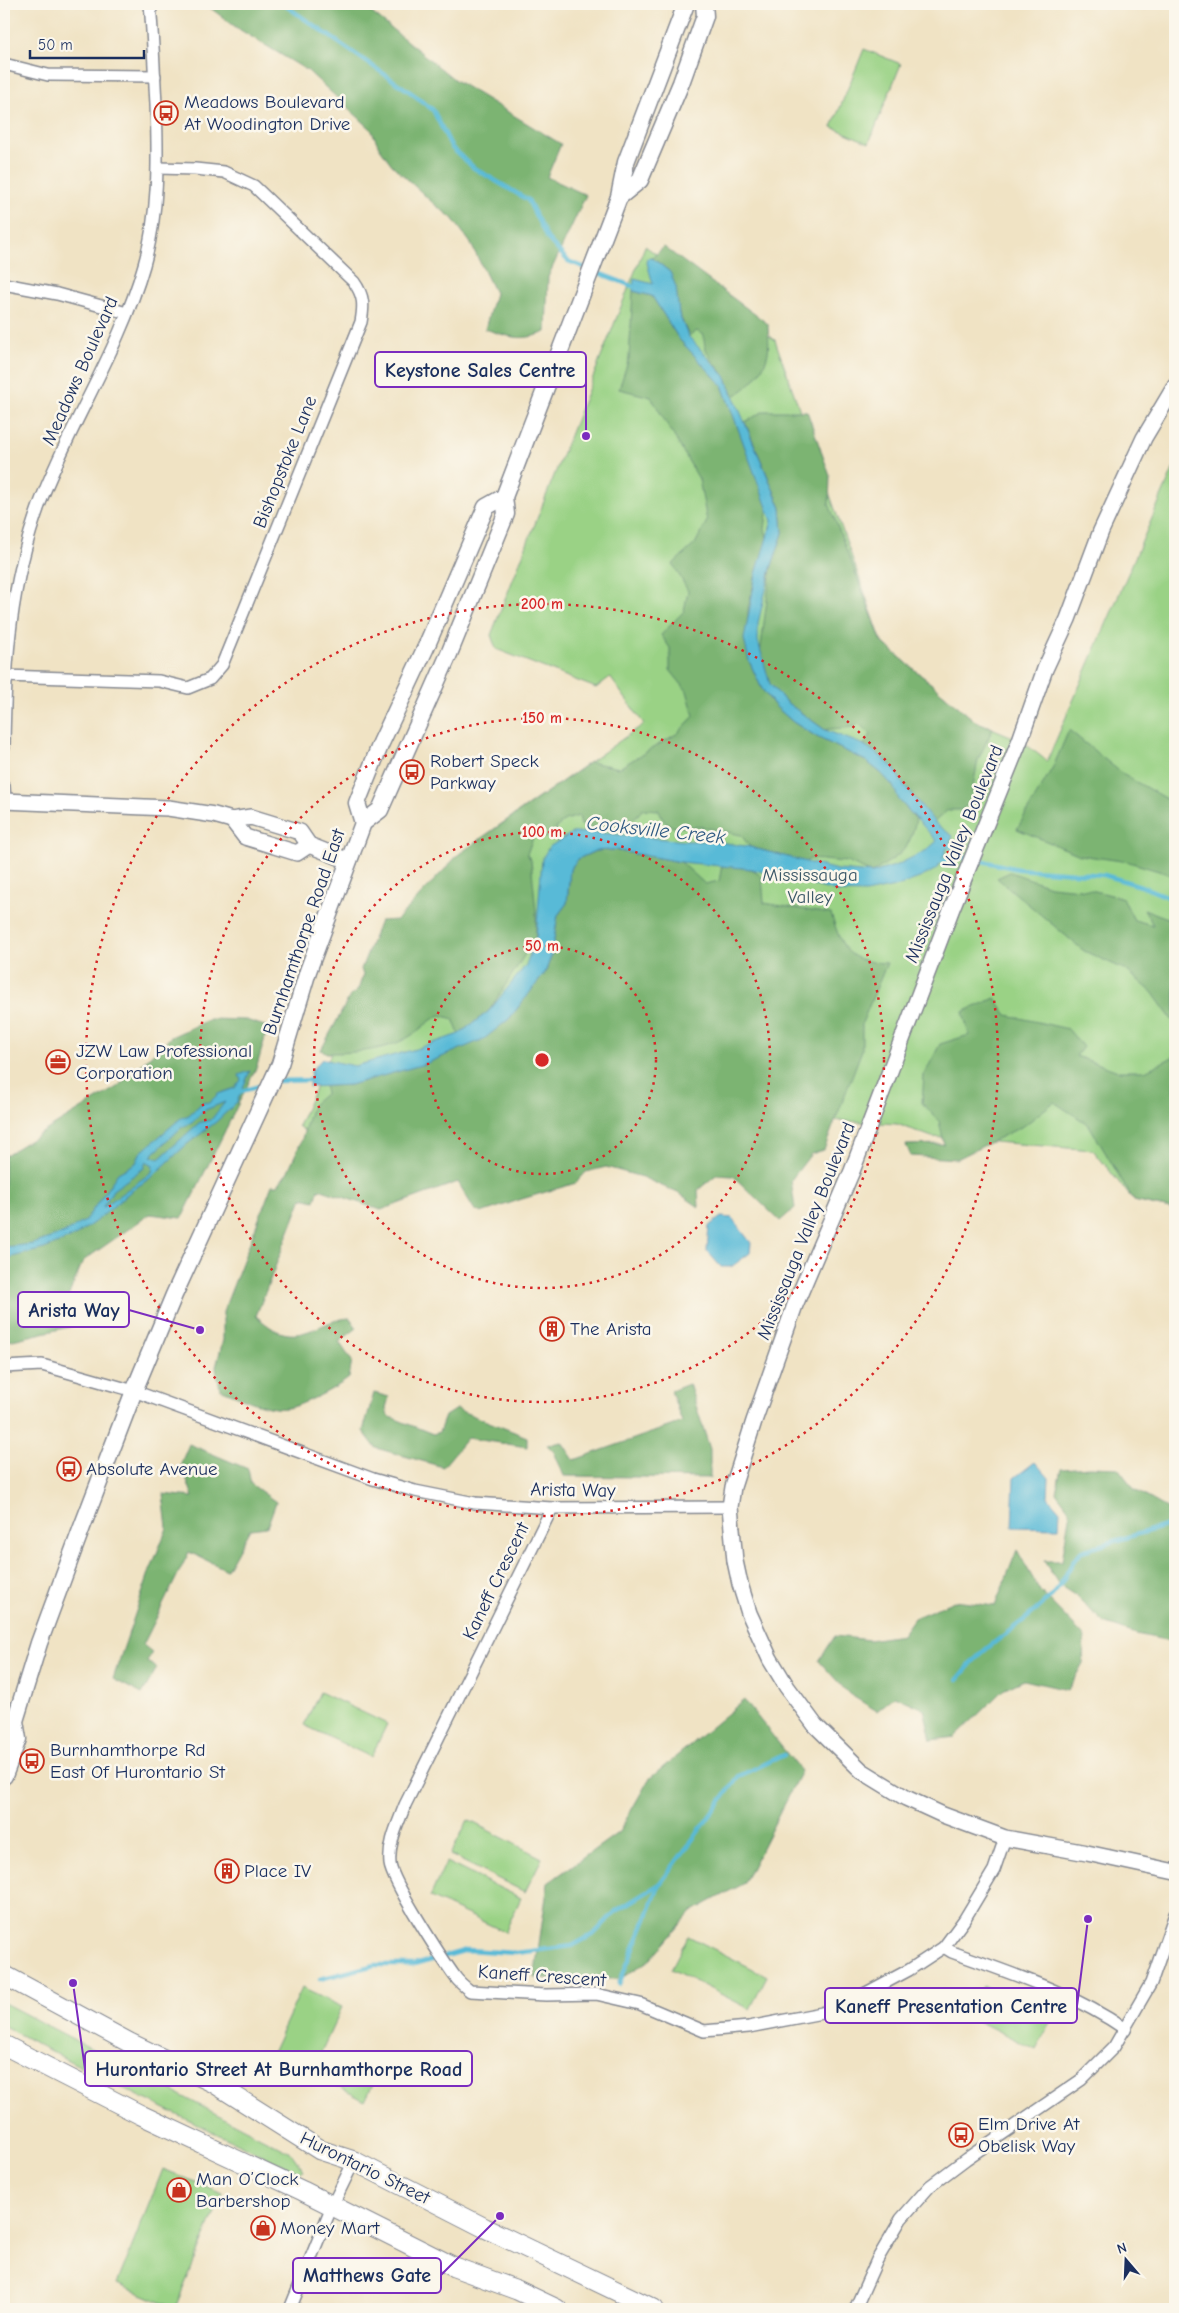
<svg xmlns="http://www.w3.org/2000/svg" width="1179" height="2313" viewBox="0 0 1179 2313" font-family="'Comic Neue',sans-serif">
	<rect width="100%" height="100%" fill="#fbf7ec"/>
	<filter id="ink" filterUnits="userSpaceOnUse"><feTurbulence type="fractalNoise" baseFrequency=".02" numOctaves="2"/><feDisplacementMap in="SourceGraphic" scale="10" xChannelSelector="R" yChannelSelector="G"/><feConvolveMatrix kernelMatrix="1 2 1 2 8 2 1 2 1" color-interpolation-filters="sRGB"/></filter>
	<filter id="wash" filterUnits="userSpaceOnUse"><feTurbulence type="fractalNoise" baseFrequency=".0096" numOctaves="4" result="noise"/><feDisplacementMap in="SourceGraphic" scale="20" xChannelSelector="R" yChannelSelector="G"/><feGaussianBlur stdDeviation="1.12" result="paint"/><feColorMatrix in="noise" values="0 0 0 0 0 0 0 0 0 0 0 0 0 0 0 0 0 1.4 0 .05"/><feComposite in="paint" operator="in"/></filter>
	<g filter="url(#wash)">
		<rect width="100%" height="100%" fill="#f0e3c4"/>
		<g fill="#9ad285" stroke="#5a8072">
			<polygon points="864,49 901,64 869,143 832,127"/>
			<polygon points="645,246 775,340 882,642 975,721 1020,740 1047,761 1175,465 1175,1210 1134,1201 1093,1150 932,1137 897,1124 639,1109 317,1140 298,1126 355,1001 405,931 477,841 644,724 610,677 596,688 496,649 491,635"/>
			<polygon points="320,1692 387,1724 371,1757 304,1725"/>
			<polygon points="468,1820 542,1858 525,1892 450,1855"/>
			<polygon points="446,1862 521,1898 505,1932 430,1897"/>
			<polygon points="688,1936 767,1976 750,2009 671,1969"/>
			<polygon points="983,1986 1051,2021 1036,2050 968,2016"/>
			<polygon points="302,1988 342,2007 311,2074 271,2055"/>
			<path d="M4,2003L291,2153L304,2171L299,2173L283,2165C189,2121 95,2076 4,2026Z"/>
			<polygon points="347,2064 376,2078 365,2101 333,2084 344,2066"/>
			<polygon points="163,2169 223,2193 175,2308 117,2284"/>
		</g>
		<g fill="#7bb472" stroke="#4b7268">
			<path d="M205,4H361L455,80L561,144L547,177L586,195L548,277L546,332C521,342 510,337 485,329L495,293L470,242L452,218L434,204L392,165L379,147L371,129L308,71L237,28Z"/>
			<path d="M664,247L768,324C768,334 770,347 767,357C763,373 748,388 734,396C731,390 729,383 725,377C716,362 703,355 704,335L697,331L689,336L679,314L670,272L652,258Z"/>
			<path d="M633,291L652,296L679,339L722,385L768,507L765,529L768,540L756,574L748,609L749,661L762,689L775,706L793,722L817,737L866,761L881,773L894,786L901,802L916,819C909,854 899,854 872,873L847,862L810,859L805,862L750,847L741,835L703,827H673L664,821L659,810L643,809C628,828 604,833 581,825L579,816L565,820L556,828L558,840L534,835L527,854L531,860L536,912V937L489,1011L459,1034L453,1019L440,1015C430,1020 424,1026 415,1033C390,1051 355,1053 327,1053L321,1050L350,996L358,990L363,975L361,969L380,921L397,920L459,854L590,762L619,768L678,733L694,716L687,691L670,670V648L661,635L684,611L688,591L673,564L695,544L707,521L699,479L651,397L619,389L629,358Z"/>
			<path d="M764,411H807L830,476L829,504L882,642L975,721L993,728L978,760L970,803L961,810H948L934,822L901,781L894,768L864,745L871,734L859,724C849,730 837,727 825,730L786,702L770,684L760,654L771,568L783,533L781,508L745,422Z"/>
			<polygon points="1069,730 1124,775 1175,804 1175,876 1129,862 1080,855 1017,829 1054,765"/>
			<path d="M613,850L681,862L705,884L719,881L722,865L752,869L762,877L764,903L831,914C843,950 847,962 887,963L862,1023V1050L824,1150L811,1154L791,1180L795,1208L780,1221L733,1176L716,1175L698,1190L699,1207L680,1194L642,1177L606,1167L586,1172L576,1183L522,1199L481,1213L474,1209L458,1182L381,1210L319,1189L315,1201L302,1198L256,1316C262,1321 268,1326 275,1330C303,1344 322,1319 350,1318L357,1328L339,1342L352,1361L349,1378C338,1387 302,1406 287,1408C266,1411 239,1396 220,1389L216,1367L223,1340V1312L272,1185H278L287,1173L301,1142L312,1105L326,1093L324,1086L350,1085L509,1019L545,973L551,957L558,915L567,903L570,869L578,859L595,851Z"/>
			<polygon points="1010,872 1050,886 1091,890 1123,898 1134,920 1153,925 1144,909 1175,921 1175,1024 1152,992 1126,970 1084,951 997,878"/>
			<polygon points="995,998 1007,1015 1068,1029 1083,1047 1076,1056 1118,1071 1145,1071 1175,1056 1175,1210 1134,1201 1089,1125 1054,1102 1025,1125 957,1159 911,1156 906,1145 944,1144 939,1121 922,1103 924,1075 940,1044 969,1035 963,1012"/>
			<polygon points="210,1019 246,1020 268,1027 257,1066 182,1218 150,1214 83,1261 67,1299 73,1326 4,1342 4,1156 117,1087 171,1037"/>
			<polygon points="689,1384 710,1449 710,1478 564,1476 554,1452 547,1445 562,1442 574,1460 682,1422 671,1391"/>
			<polygon points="374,1393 389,1397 386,1408 388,1416 433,1434 439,1432 445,1416 456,1409 527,1437 527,1447 467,1438 443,1467 376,1448 363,1431"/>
			<polygon points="189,1444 248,1469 251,1484 276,1502 267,1527 250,1529 227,1570 189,1552 143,1645 152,1652 147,1662 157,1668 142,1694 113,1679 149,1573 167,1528 163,1494 193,1497 181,1463"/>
			<polygon points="1090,1467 1118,1468 1135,1490 1172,1511 1175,1510 1175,1642 1136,1634 1104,1623 1076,1596 1059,1585 1044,1561 1062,1561 1070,1511 1056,1492 1061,1469"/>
			<polygon points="1017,1550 1040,1591 1084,1636 1083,1663 1068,1690 1024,1680 1003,1690 955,1737 931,1740 924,1709 895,1696 877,1711 849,1694 819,1661 835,1636 869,1640 902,1635 914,1618 954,1601 995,1606"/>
			<polygon points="744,1700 801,1771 744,1883 691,1912 651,1959 620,1979 534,1978 548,1883 619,1832 649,1779"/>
		</g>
		<g fill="#59bad7" stroke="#3a749a" fill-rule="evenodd">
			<polygon points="652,258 670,272 676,287 679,314 688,336 725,376 781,508 783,533 771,568 758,623 758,641 770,684 786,702 825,730 864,745 879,755 894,768 901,781 937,825 953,836 938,868 922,877 895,887 865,893 838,892 752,869 681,862 613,850 595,851 578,859 570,869 567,903 558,915 551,957 545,973 509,1019 484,1039 425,1064 350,1085 309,1087 311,1071 322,1059 355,1066 416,1049 459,1034 489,1011 526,965 536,937 542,859 549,847 572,833 591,832 686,841 713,841 750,847 837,870 872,873 895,866 927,850 937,841 899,800 893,786 881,773 866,761 817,737 793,722 775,706 762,689 749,661 744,639 756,574 772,521 722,385 679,339 652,296 633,291 634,279 653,284 646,259"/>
			<path d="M250,1071L237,1102L216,1122L186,1145L152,1177L131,1191L100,1218L75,1236L44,1249L4,1259V1247L33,1244L64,1233L85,1221L118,1173L136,1163L140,1153L181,1118L189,1115L203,1102L209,1103L218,1094L235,1088L241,1080L239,1075ZM225,1102L211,1120L200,1122L159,1159L151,1156L182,1127L192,1123L203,1111ZM146,1161L153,1165L152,1172L103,1207L113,1190L144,1168Z"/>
			<polygon points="721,1217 732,1218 751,1243 750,1253 731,1267 721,1267 707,1251 709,1226"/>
			<polygon points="1035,1462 1049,1478 1048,1497 1060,1511 1059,1528 1012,1527 1014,1478"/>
		</g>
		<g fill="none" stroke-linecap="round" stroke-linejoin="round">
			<g stroke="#59bad7" stroke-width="4.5">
				<polyline points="283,4 413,94 433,110 452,148 474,168 528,200 547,238 568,261 637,288"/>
				<polyline points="945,842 964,857"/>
				<polyline points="936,862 964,857 1018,869 1104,875 1141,886 1175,900"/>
				<polyline points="277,1081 314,1080"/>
				<polyline points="238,1092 267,1084"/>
				<path d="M958,1679C966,1670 974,1659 984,1651C1007,1631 1035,1615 1055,1592C1066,1579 1070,1561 1082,1551L1175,1523"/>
				<polyline points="320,1979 375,1965 414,1965 467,1950 516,1953 572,1946 594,1934 616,1911 660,1884 739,1776 784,1755"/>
				<polyline points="619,1984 660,1884"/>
			</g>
		</g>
	</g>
	<g filter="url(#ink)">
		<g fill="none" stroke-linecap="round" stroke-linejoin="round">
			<g stroke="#868991" stroke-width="14">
				<g id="minor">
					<polyline points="4,64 48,75 155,76"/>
					<polyline points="4,284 57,294 127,313"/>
					<path d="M4,676L159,681L188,688L210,679L222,665L361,322C364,305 364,296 354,282L254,186L224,172L195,169L158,168"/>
					<path d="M4,747C5,661 10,584 40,503C70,423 120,349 144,265C159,212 158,159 156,104C154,70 153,37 150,4"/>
					<polyline points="4,786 5,801"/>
					<polyline points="4,1367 42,1365 134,1391 373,1479 415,1491 475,1503 552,1508 730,1507"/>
					<path d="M552,1508L405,1805C398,1824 388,1843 390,1864C392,1882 443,1960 456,1978C460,1983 465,1987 470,1991L546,1995L596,1994L640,2004L704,2031L749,2027L822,2013L849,2002L909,1970L944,1947L964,1920L994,1870L1005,1838"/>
					<path d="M944,1947L952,1952C1012,1974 1073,1993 1125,2029"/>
					<polyline points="290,2309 332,2206 354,2161"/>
					<polyline points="855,2309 877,2260 901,2219 930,2186 966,2159 1081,2080 1114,2047 1151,1983 1175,1914"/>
				</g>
			</g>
			<g stroke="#868991" stroke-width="18">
				<g id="tertiary">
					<polyline points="1175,386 1144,438 1101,531 1068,619 1045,669 1020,740 952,908 852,1171 795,1305 754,1421 733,1487 730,1507 735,1561 740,1584 749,1613 770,1659 787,1687 815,1725 862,1771 906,1798 943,1815 1005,1838 1087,1853 1175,1872"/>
					<polyline points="4,801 168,808 214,815 232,820 251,817 300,832 309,845 349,861"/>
					<polyline points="232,820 245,837 297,853 309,845"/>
				</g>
			</g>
			<g stroke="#868991" stroke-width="19">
				<g id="secondary">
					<polyline points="619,197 640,180 681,83 705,16 704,4"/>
					<polyline points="363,823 357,803 381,743 426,647 486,507 504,497"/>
					<polyline points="4,1776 18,1739 15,1721 39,1643 82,1527 134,1391 174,1295 280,1064 308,971 363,823 380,810 449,654 506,514 504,497 619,197 626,162 686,4"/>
				</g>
			</g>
			<g stroke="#868991" stroke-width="21">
				<g id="primary">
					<polyline points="4,1975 130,2043 214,2083 320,2150 354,2161 485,2228 654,2309"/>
					<polyline points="4,2045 141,2115 303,2191 454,2267 517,2290 557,2309"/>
				</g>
			</g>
			<use href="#minor" stroke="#fff" stroke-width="11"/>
			<use href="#tertiary" stroke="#fff" stroke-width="15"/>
			<use href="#secondary" stroke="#fff" stroke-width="16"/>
			<use href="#primary" stroke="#fff" stroke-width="19"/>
		</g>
	</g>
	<g fill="none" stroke="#d62828" stroke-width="2.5" stroke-dasharray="2.5 5">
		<circle cx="542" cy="1060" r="114"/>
		<circle cx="542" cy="1060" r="228"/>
		<circle cx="542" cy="1060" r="342"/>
		<circle cx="542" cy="1060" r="456"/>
	</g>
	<defs>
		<g id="bus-ring" transform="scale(1.25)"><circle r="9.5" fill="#fbf7ec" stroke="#c8321e" stroke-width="1.5"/><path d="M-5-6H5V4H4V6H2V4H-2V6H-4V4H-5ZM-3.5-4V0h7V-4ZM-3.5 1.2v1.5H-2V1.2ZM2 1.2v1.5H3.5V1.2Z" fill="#c8321e"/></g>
		<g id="office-ring" transform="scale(1.25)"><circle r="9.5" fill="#fbf7ec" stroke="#c8321e" stroke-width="1.5"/><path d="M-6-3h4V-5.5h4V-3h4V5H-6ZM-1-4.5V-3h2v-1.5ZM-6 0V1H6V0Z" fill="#c8321e"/></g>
		<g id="building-ring" transform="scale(1.25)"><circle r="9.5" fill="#fbf7ec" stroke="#c8321e" stroke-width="1.5"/><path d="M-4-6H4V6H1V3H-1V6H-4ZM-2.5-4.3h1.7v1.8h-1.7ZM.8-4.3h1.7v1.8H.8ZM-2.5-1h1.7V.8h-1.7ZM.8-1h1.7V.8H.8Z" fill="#c8321e"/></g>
		<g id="shop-ring" transform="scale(1.25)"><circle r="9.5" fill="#fbf7ec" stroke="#c8321e" stroke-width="1.5"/><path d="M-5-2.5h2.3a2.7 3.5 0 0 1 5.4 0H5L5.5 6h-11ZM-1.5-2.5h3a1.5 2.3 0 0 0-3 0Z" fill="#c8321e"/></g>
	</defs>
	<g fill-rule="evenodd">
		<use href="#bus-ring" x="166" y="113"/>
		<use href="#bus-ring" x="412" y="772"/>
		<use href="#office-ring" x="58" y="1062"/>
		<use href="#building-ring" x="552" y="1329"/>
		<use href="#bus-ring" x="69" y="1469"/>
		<use href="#bus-ring" x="32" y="1761"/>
		<use href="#building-ring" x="227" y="1871"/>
		<use href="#bus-ring" x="961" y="2135"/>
		<use href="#shop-ring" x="179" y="2190"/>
		<use href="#shop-ring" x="263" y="2228"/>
	</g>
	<g text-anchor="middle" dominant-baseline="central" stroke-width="5" stroke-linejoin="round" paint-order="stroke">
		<g font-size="19" fill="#1b2f5e" stroke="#fbf7ec" text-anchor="start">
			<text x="184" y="102">Meadows Boulevard<tspan x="184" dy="22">At Woodington Drive</tspan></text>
			<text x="430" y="761">Robert Speck<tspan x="430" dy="22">Parkway</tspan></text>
			<text x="76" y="1051">JZW Law Professional<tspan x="76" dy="22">Corporation</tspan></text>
			<text x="570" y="1329">The Arista</text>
			<text x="86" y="1469">Absolute Avenue</text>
			<text x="50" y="1750">Burnhamthorpe Rd<tspan x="50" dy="22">East Of Hurontario St</tspan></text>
			<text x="244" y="1871">Place IV</text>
			<text x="978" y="2124">Elm Drive At<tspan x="978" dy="22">Obelisk Way</tspan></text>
			<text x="196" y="2179">Man O’Clock<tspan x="196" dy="22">Barbershop</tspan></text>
			<text x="280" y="2228">Money Mart</text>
		</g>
		<g font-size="19" fill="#1b2f5e" stroke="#fbf7ec">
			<text transform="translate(80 371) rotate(-66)">Meadows Boulevard</text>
			<text transform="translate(285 462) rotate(-68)">Bishopstoke Lane</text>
			<text transform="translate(954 854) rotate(-68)">Mississauga Valley Boulevard</text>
			<text transform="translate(304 932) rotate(-71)">Burnhamthorpe Road East</text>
			<text transform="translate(806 1231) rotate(-68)">Mississauga Valley Boulevard</text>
			<text transform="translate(573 1490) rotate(1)">Arista Way</text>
			<text transform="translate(496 1581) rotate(-64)">Kaneff Crescent</text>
			<text transform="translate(542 1976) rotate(4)">Kaneff Crescent</text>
			<text transform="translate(365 2168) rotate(26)">Hurontario Street</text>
		</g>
		<g font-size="19" fill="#3b5868" stroke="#fbf7ec">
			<text x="810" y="875">Mississauga<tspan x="810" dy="22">Valley</tspan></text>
		</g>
		<g font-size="20" font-style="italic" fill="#2e5982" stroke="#fbf7ec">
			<text transform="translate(656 830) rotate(6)">Cooksville Creek</text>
		</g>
	</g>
	<circle cx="542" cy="1060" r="8" fill="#d62828" stroke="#fbf7ec" stroke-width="2.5"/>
	<g font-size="15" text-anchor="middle" font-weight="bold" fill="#d62828" stroke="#fbf7ec" stroke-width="5" stroke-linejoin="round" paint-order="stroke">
		<text x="542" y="609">200 m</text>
		<text x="542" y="723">150 m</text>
		<text x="542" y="837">100 m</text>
		<text x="542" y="951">50 m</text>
	</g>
	<path fill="none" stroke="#7b2cbf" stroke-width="2" d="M586 436L586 370M200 1330L129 1310M1088 1919L1077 2006M73 1983L85 2069M500 2216L441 2275"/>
	<g fill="#7b2cbf" stroke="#fbf7ec" stroke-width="2">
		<circle cx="586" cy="436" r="5"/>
		<circle cx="200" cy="1330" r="5"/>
		<circle cx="1088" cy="1919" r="5"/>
		<circle cx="73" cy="1983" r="5"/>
		<circle cx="500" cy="2216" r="5"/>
	</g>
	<g fill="#fbf7ec" stroke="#7b2cbf" stroke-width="2">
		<rect x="375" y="352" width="211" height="35" rx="5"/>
		<rect x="18" y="1292" width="111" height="35" rx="5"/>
		<rect x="825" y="1988" width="252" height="35" rx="5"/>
		<rect x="85" y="2051" width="387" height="35" rx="5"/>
		<rect x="293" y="2258" width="148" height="35" rx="5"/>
	</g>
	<g font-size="20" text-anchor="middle" font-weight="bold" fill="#1b2f5e">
		<text x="480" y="377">Keystone Sales Centre</text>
		<text x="74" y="1317">Arista Way</text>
		<text x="951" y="2013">Kaneff Presentation Centre</text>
		<text x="279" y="2076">Hurontario Street At Burnhamthorpe Road</text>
		<text x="367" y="2282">Matthews Gate</text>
	</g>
	<rect width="1179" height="2313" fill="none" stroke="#fbf7ec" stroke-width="20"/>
	<g transform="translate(1126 2260) rotate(341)" stroke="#fbf7ec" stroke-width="4" paint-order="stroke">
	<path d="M0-4L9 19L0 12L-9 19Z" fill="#1b2f5e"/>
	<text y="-8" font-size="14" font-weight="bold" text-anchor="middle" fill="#1b2f5e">N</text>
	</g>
	<path d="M30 50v8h114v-8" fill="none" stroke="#1b2f5e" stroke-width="2.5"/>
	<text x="38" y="50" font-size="15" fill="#1b2f5e" stroke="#fbf7ec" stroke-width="4" paint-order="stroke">50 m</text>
</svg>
